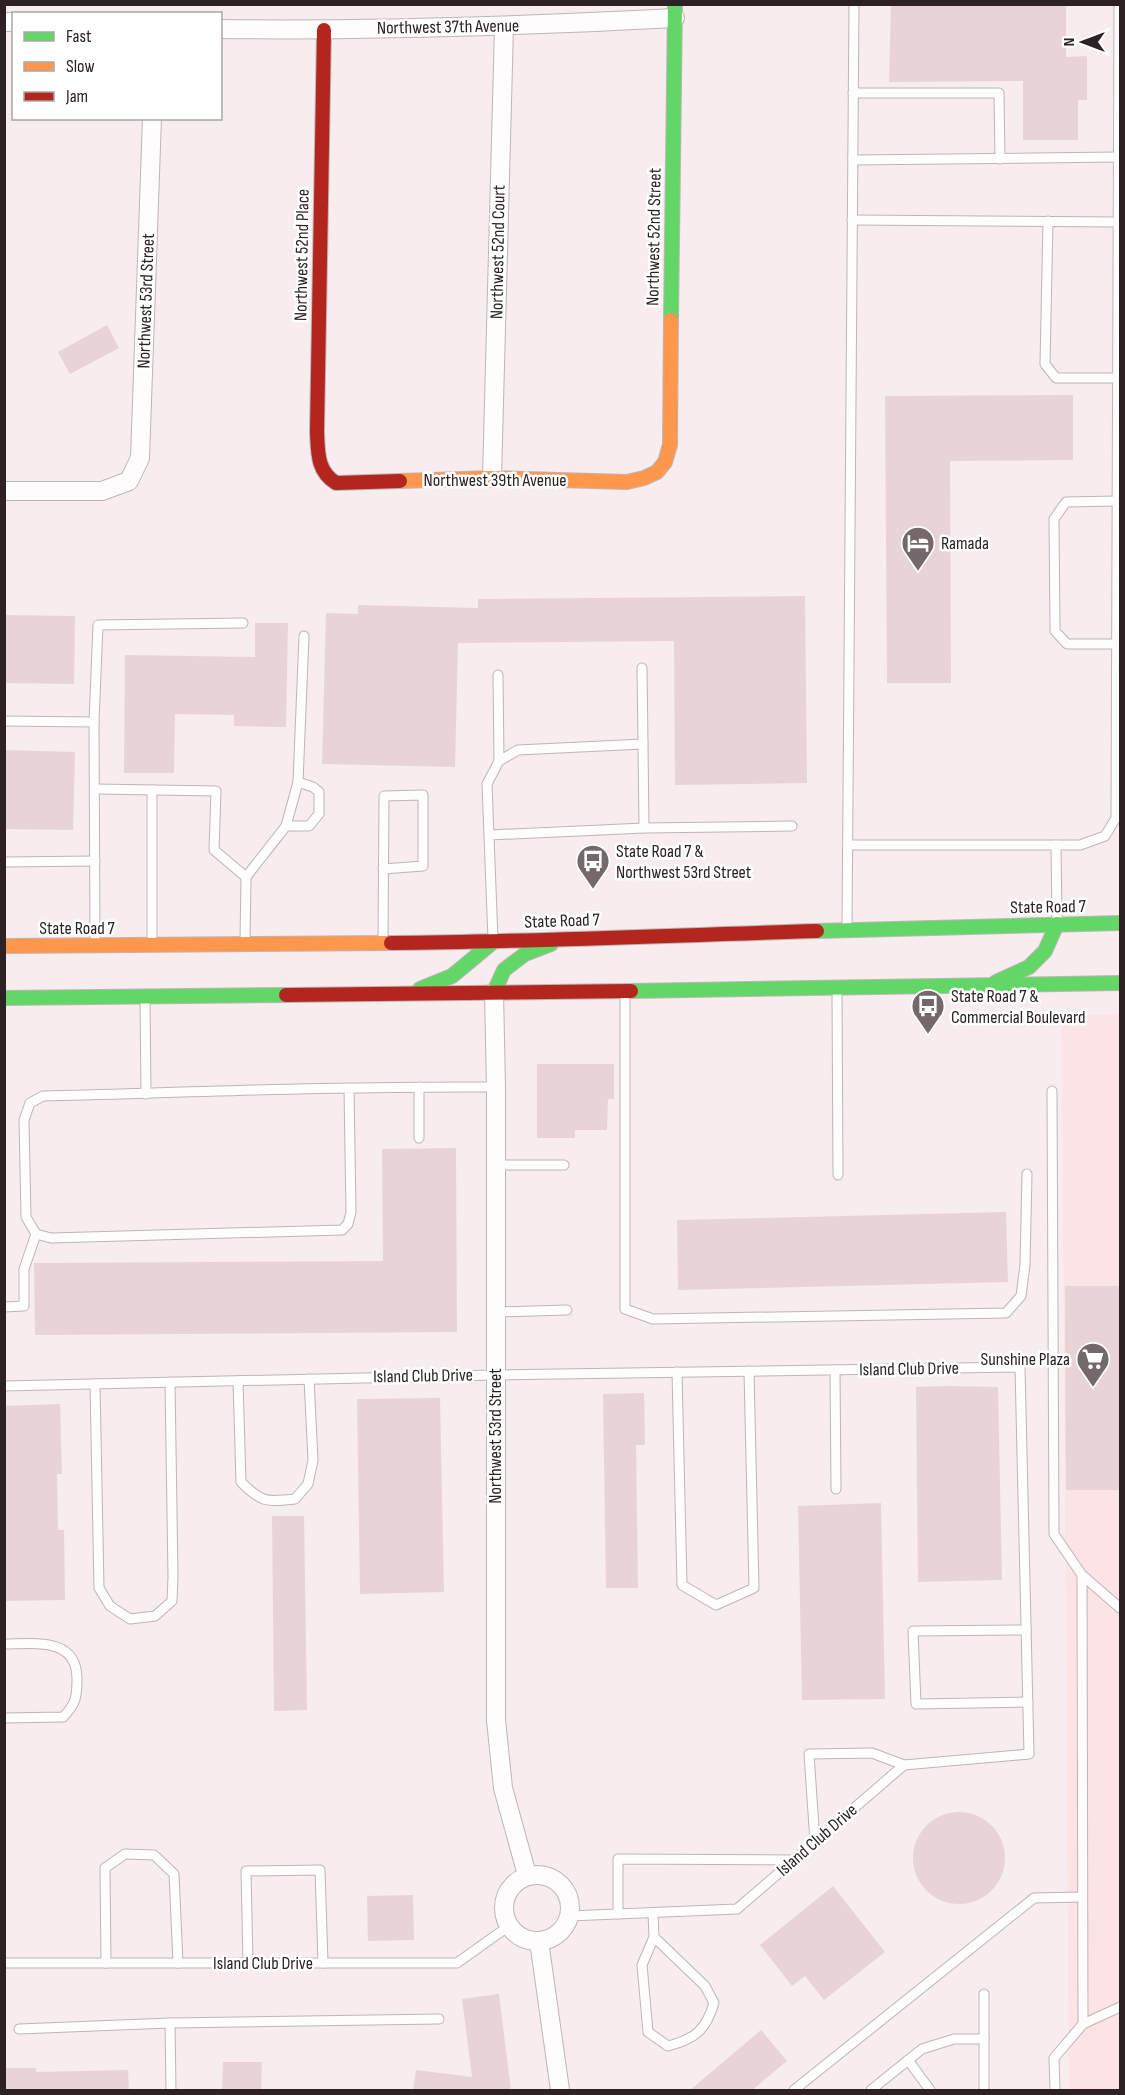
<svg xmlns="http://www.w3.org/2000/svg" width="1125" height="2095" viewBox="0 0 1125 2095" font-family="'Sofia Sans Condensed',sans-serif">
	<rect width="100%" height="100%" fill="#f7ecee"/>
	<polygon fill="#fbe3e6" points="1120,1014 1120,2090 1069,2090 1062,1016"/>
	<g fill="#e8d4d7">
		<polygon points="891,4 1066,4 1066,57 1087,56 1087,100 1078,100 1078,140 1023,140 1023,81 889,82"/>
		<polygon points="107,325 119,348 70,374 58,352"/>
		<polygon points="1073,395 1073,460 950,461 951,683 887,683 885,396"/>
		<polygon points="805,596 807,783 675,785 674,641 458,643 455,767 322,764 326,613 358,614 358,605 478,608 478,599"/>
		<polygon points="4,615 75,616 74,684 4,683"/>
		<polygon points="255,623 288,623 286,727 234,726 234,715 175,714 174,773 124,773 125,655 255,657"/>
		<polygon points="4,750 75,752 73,830 4,829"/>
		<polygon points="537,1064 614,1064 614,1099 608,1099 607,1130 575,1130 575,1138 537,1138"/>
		<polygon points="456,1148 457,1332 35,1335 34,1263 383,1261 382,1149"/>
		<polygon points="1006,1212 1008,1282 678,1290 677,1220"/>
		<polygon points="1065,1286 1120,1286 1120,1490 1066,1490"/>
		<polygon points="948,1386 998,1387 1002,1580 918,1582 916,1387"/>
		<polygon points="644,1393 645,1445 636,1445 638,1588 606,1588 603,1394"/>
		<polygon points="440,1398 444,1592 360,1594 357,1399"/>
		<polygon points="60,1404 62,1474 57,1474 58,1530 64,1530 65,1600 4,1601 4,1406"/>
		<polygon points="881,1503 885,1699 802,1700 798,1506"/>
		<polygon points="272,1516 304,1516 307,1710 274,1711"/>
		<circle cx="959" cy="1858" r="46"/>
		<polygon points="833,1886 885,1952 824,2000 805,1976 792,1986 760,1945"/>
		<polygon points="413,1895 414,1940 368,1941 367,1896"/>
		<polygon points="499,1994 511,2091 413,2091 416,2070 472,2077 462,1999"/>
		<polygon points="761,2030 787,2061 751,2091 689,2091"/>
		<polygon points="223,2062 262,2062 261,2091 222,2091"/>
		<polygon points="4,2068 36,2068 36,2072 128,2070 129,2091 4,2091"/>
	</g>
	<g fill="none" stroke-linecap="round" stroke-linejoin="round">
		<g stroke="#bfb5b6" stroke-width="11">
			<g id="lane">
				<polyline points="853,93 999,93 1000,159"/>
				<polyline points="853,160 1118,157"/>
				<polyline points="852,220 1118,222"/>
				<polyline points="1048,221 1045,364 1056,378 1117,378"/>
				<polyline points="1116,644 1067,644 1055,631 1054,519 1066,502 1117,501"/>
				<polyline points="642,668 643,744"/>
				<polyline points="498,675 499,761"/>
				<polyline points="4,721 94,722 95,944"/>
				<polyline points="94,722 98,625 243,623"/>
				<polyline points="95,789 216,791 214,850 246,877 245,941"/>
				<polyline points="152,790 152,941"/>
				<polyline points="286,826 309,826 319,814 319,792 313,787 298,782"/>
				<polyline points="644,828 792,826"/>
				<polyline points="489,835 644,828 643,744 518,750 499,761 487,784 493,940"/>
				<polyline points="848,845 1080,845 1105,836 1116,818 1119,4"/>
				<polyline points="1056,845 1057,921"/>
				<polyline points="4,862 95,861"/>
				<polyline points="246,877 286,826 298,782 304,636"/>
				<polyline points="847,928 854,4"/>
				<polyline points="383,941 384,796 423,795 423,866 383,869"/>
				<polyline points="837,990 838,1175"/>
				<polyline points="625,993 625,1309 653,1319 1006,1313 1021,1296 1025,1265 1027,1174"/>
				<polyline points="145,998 146,1094"/>
				<path d="M349,1088L351,1212L348,1224L342,1230L51,1238L36,1234L26,1217L24,1120L30,1103L43,1096C194,1092 345,1086 496,1087"/>
				<polyline points="1052,1091 1054,1534 1082,1575 1083,2024 1054,2058 1055,2090"/>
				<polyline points="419,1138 419,1087"/>
				<polyline points="496,1165 564,1165"/>
				<polyline points="4,1307 24,1306 24,1269 36,1234"/>
				<polyline points="495,1312 567,1310"/>
				<polyline points="835,1370 836,1489"/>
				<polyline points="677,1372 682,1585 716,1605 754,1588 749,1371"/>
				<path d="M238,1381L241,1482C262,1503 266,1502 295,1499L308,1484L313,1460L309,1379"/>
				<polyline points="95,1384 99,1588 110,1606 130,1619 155,1616 172,1601 173,1577 170,1382"/>
				<polyline points="4,1386 495,1375 1020,1367 1029,1754 904,1765 737,1909 569,1916"/>
				<polyline points="1082,1575 1120,1608"/>
				<polyline points="1026,1630 913,1631 916,1704 1028,1702"/>
				<path d="M4,1644C35,1644 77,1637 77,1679C77,1697 76,1704 63,1717L4,1718"/>
				<polyline points="815,1842 809,1754 872,1753 904,1765"/>
				<path d="M653,1913L654,1937L642,1965L648,2032L668,2046C695,2039 706,2030 714,2003L705,1986L654,1937"/>
				<polyline points="618,1914 618,1859 794,1860"/>
				<polyline points="4,1963 457,1963 509,1926"/>
				<polyline points="106,1963 105,1868 125,1854 154,1855 174,1874 178,1963"/>
				<polyline points="248,1963 246,1871 320,1870 323,1963"/>
				<polyline points="984,1994 984,2090"/>
				<polyline points="170,2023 439,2019"/>
				<polyline points="1083,2024 1120,2007"/>
				<polyline points="19,2029 170,2023 171,2090"/>
				<polyline points="908,2060 930,2090"/>
				<polyline points="794,2090 1034,1898 1082,1897"/>
				<polyline points="871,2090 922,2049 954,2039 984,2039"/>
			</g>
		</g>
		<g stroke="#bfb5b6" stroke-width="20">
			<g id="street">
				<polyline points="4,22 14,22"/>
				<path d="M220,29C372,31 523,26 675,18"/>
				<polyline points="492,478 504,27"/>
				<polyline points="4,491 102,491 129,481 140,458 152,118"/>
				<polyline points="494,992 496,1087 496,1720 503,1788 527,1875"/>
				<circle cx="537" cy="1908" r="33"/>
				<polyline points="539,1941 560,2090"/>
			</g>
		</g>
		<g stroke="#bfb5b6" stroke-width="16">
			<g id="fast">
				<polyline points="671,320 675,4"/>
				<polyline points="817,931 1120,923"/>
				<polyline points="996,982 1029,967 1045,951 1057,924"/>
				<polyline points="420,989 452,976 493,942"/>
				<polyline points="631,991 1120,983"/>
				<polyline points="494,992 504,970 525,954 551,944"/>
				<polyline points="4,998 286,995"/>
			</g>
		</g>
		<g stroke="#bfb5b6" stroke-width="16">
			<g id="slow">
				<polyline points="400,481 492,478 627,482 644,478 657,472 665,462 670,445 671,320"/>
				<polyline points="4,946 391,943"/>
			</g>
		</g>
		<g stroke="#bfb5b6" stroke-width="16">
			<g id="jam">
				<path d="M324,30L317,432C318,453 317,471 336,483L400,481"/>
				<path d="M391,943C533,942 675,935 817,931"/>
				<polyline points="286,995 631,991"/>
			</g>
		</g>
		<use href="#lane" stroke="#fefcfc" stroke-width="9"/>
		<use href="#street" stroke="#fefcfc" stroke-width="18"/>
		<use href="#fast" stroke="#63d668" stroke-width="14"/>
		<use href="#slow" stroke="#ff974d" stroke-width="14"/>
		<use href="#jam" stroke="#b3261e" stroke-width="14"/>
	</g>
	<defs>
		<g id="hotel-pin" transform="scale(1.725)"><path d="M0 17L-7.5 6A9.5 9.5 0 1 1 7.5 6Z" fill="#74686a" stroke="#fff"/><path d="M-6-4.5h1.5V1H6V5H4.5V3h-9V5H-6ZM-4 0a1.8 1.8 0 1 1 3.6 0ZM.5 0V-2.5h3Q6-2.5 6 0Z" fill="#fff"/></g>
		<g id="bus-pin" transform="scale(1.725)"><path d="M0 17L-7.5 6A9.5 9.5 0 1 1 7.5 6Z" fill="#74686a" stroke="#fff"/><path d="M-5-6H5V4H4V6H2V4H-2V6H-4V4H-5ZM-3.5-4V0h7V-4ZM-3.5 1.2v1.5H-2V1.2ZM2 1.2v1.5H3.5V1.2Z" fill="#fff"/></g>
		<g id="supermarket-pin" transform="scale(1.725)"><path d="M0 17L-7.5 6A9.5 9.5 0 1 1 7.5 6Z" fill="#74686a" stroke="#fff"/><path d="M-6-5.5h2.5l.6 2H6L4.5 2H-2.5L-4.4-4H-6ZM-1.5 3.2a1.3 1.3 0 1 0 .1 0ZM3 3.2a1.3 1.3 0 1 0 .1 0Z" fill="#fff"/></g>
	</defs>
	<g fill-rule="evenodd">
		<use href="#hotel-pin" x="918" y="543"/>
		<use href="#bus-pin" x="593" y="861"/>
		<use href="#bus-pin" x="928" y="1006"/>
		<use href="#supermarket-pin" x="1093" y="1359"/>
	</g>
	<g text-anchor="middle" dominant-baseline="central" stroke-width="5" stroke-linejoin="round" paint-order="stroke">
		<g font-size="18" fill="#2e2123" stroke="#fff">
			<text transform="translate(448 27) rotate(-1)">Northwest 37th Avenue</text>
			<text transform="translate(654 237) rotate(-89)">Northwest 52nd Street</text>
			<text transform="translate(498 252) rotate(-89)">Northwest 52nd Court</text>
			<text transform="translate(302 255) rotate(-89)">Northwest 52nd Place</text>
			<text transform="translate(146 301) rotate(-88)">Northwest 53rd Street</text>
			<text x="495" y="480">Northwest 39th Avenue</text>
			<text transform="translate(1048 907) rotate(-1)">State Road 7</text>
			<text transform="translate(562 921) rotate(-2)">State Road 7</text>
			<text x="77" y="928">State Road 7</text>
			<text transform="translate(909 1369) rotate(-1)">Island Club Drive</text>
			<text transform="translate(423 1376) rotate(-1)">Island Club Drive</text>
			<text transform="translate(495 1436) rotate(-90)">Northwest 53rd Street</text>
			<text transform="translate(817 1840) rotate(-41)">Island Club Drive</text>
			<text x="263" y="1963">Island Club Drive</text>
		</g>
		<g font-size="18" fill="#2e2123" stroke="#fff" text-anchor="start">
			<text x="941" y="543">Ramada</text>
			<text x="616" y="851">State Road 7 &amp;<tspan x="616" dy="21">Northwest 53rd Street</tspan></text>
			<text x="951" y="996">State Road 7 &amp;<tspan x="951" dy="21">Commercial Boulevard</tspan></text>
			<text x="1070" y="1359" text-anchor="end">Sunshine Plaza</text>
		</g>
	</g>
	<rect width="1125" height="2095" fill="none" stroke="#2e2123" stroke-width="12"/>
	<rect x="12" y="12" width="210" height="108" fill="#ffffff" stroke="#aba6a7" stroke-width="1.5"/>
	<rect x="24" y="32" width="30" height="9" fill="#63d668" stroke="#aba6a7" stroke-width="1.5"/>
	<text x="66" y="42" font-size="18" fill="#2e2123">Fast</text>
	<rect x="24" y="62" width="30" height="9" fill="#ff974d" stroke="#aba6a7" stroke-width="1.5"/>
	<text x="66" y="72" font-size="18" fill="#2e2123">Slow</text>
	<rect x="24" y="92" width="30" height="9" fill="#b3261e" stroke="#aba6a7" stroke-width="1.5"/>
	<text x="66" y="102" font-size="18" fill="#2e2123">Jam</text>
	<g transform="translate(1083 42) rotate(270)" stroke="#ffffff" stroke-width="4.5" paint-order="stroke">
	<path d="M0-4.5L10 22L0 15L-10 22Z" fill="#2e2123"/>
	<text y="-9" font-size="16" font-weight="bold" text-anchor="middle" fill="#2e2123">N</text>
	</g>
</svg>
